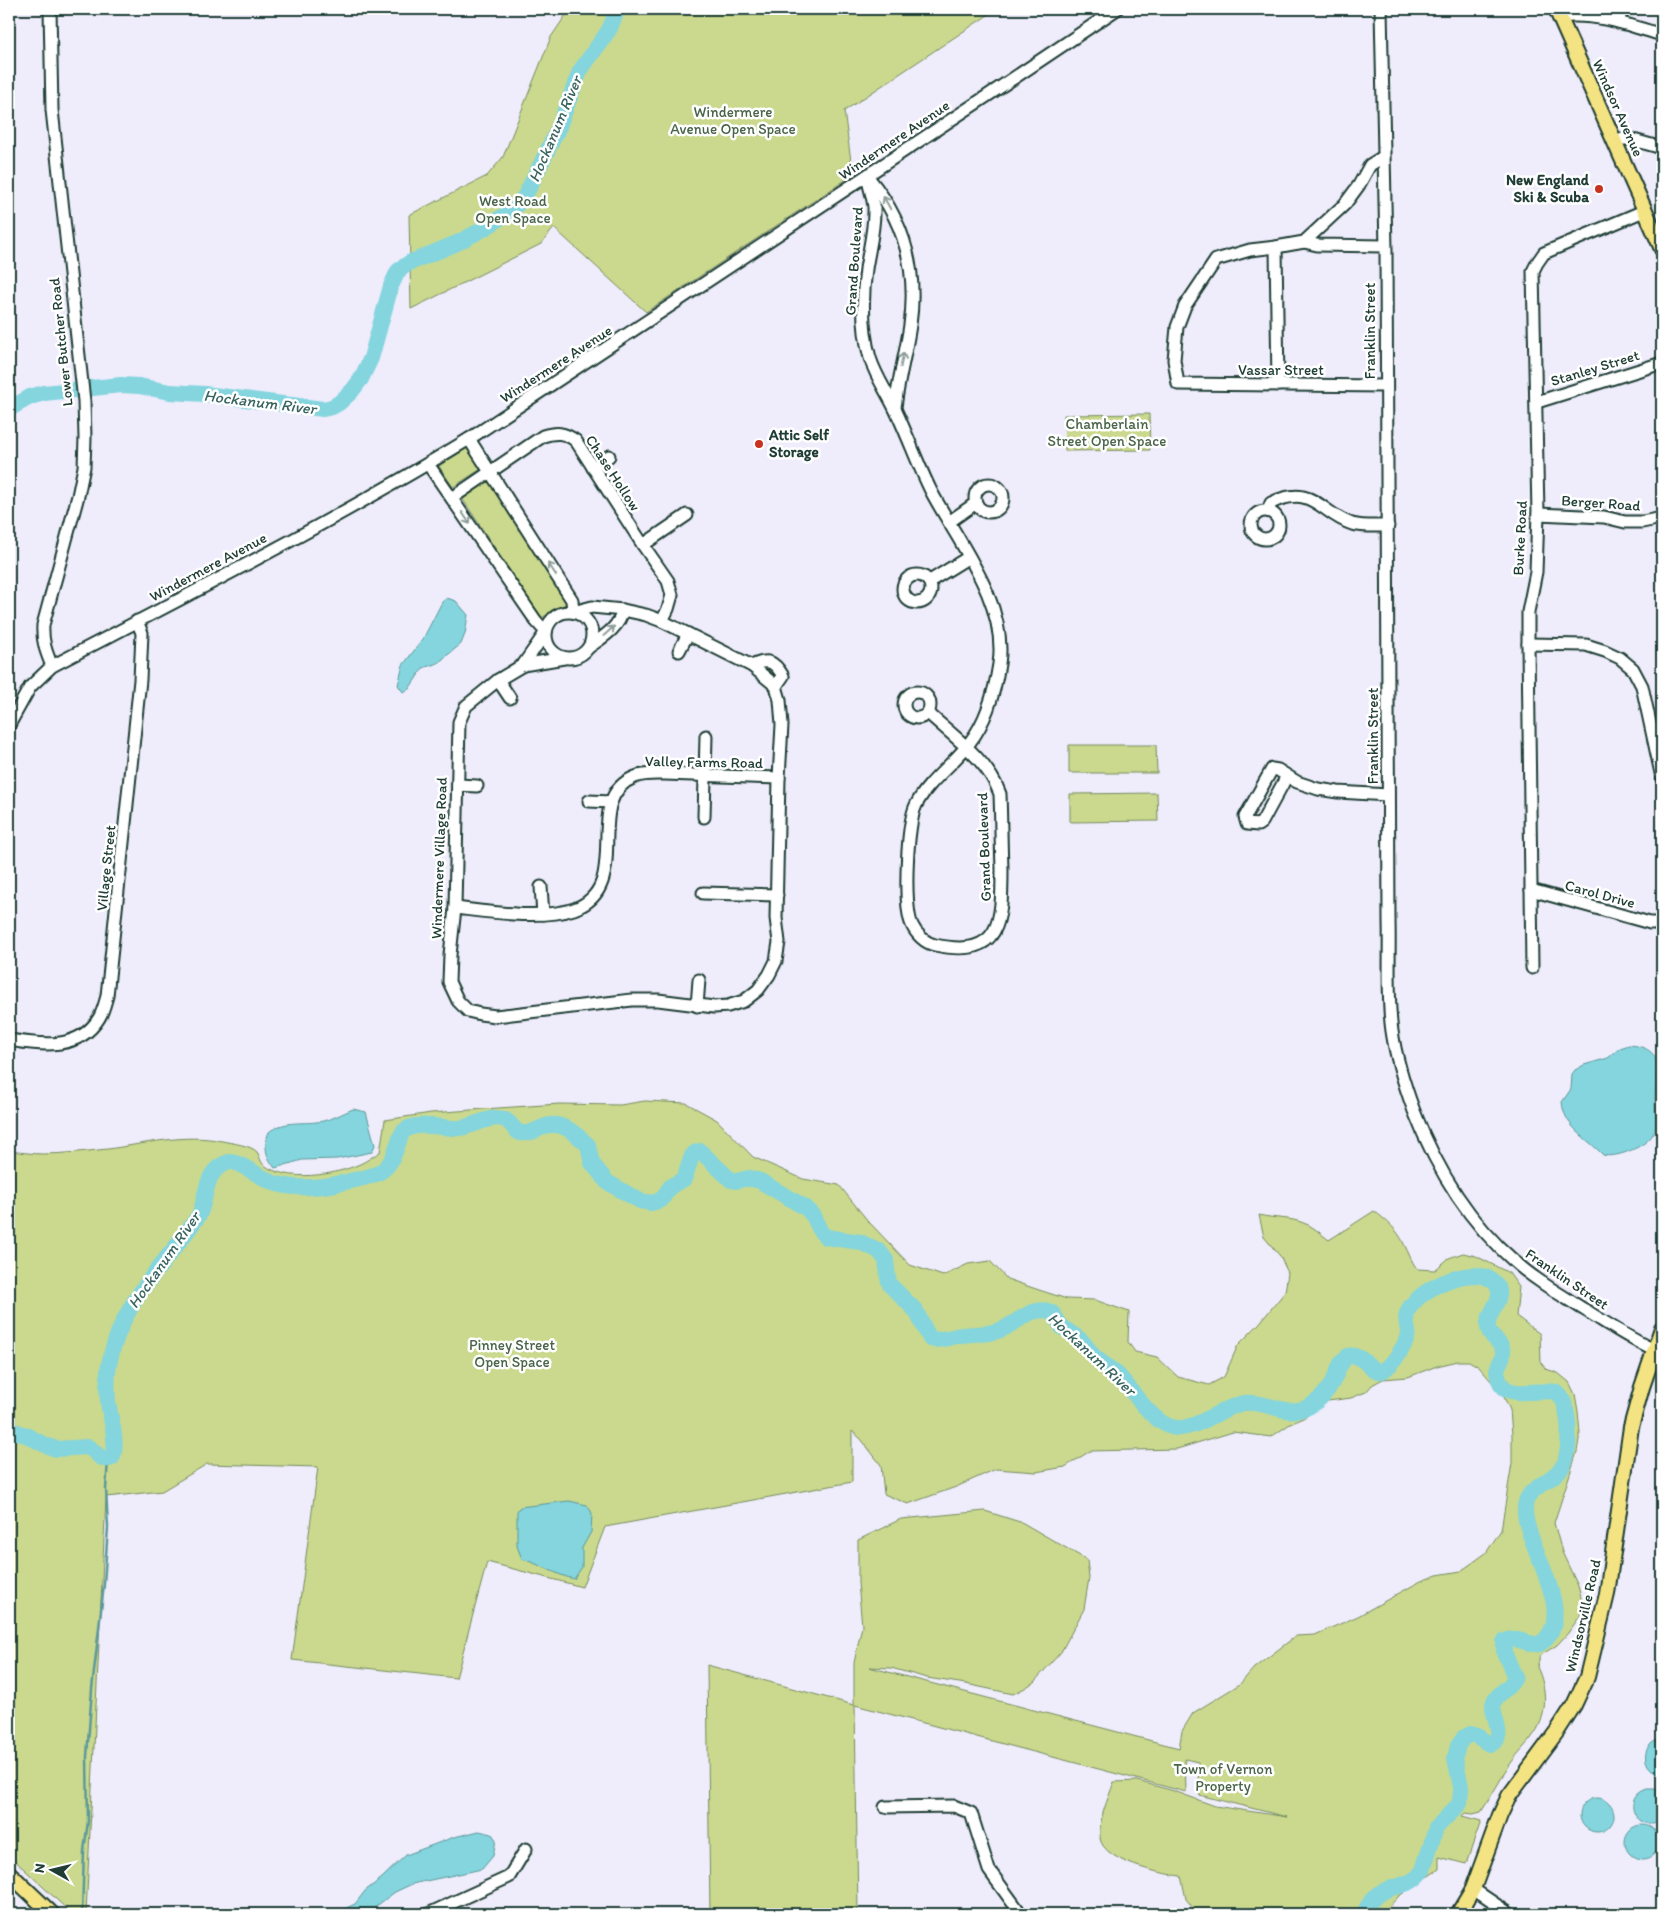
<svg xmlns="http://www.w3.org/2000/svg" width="1671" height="1923" viewBox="0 0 1671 1923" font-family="Itim,sans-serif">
	<rect width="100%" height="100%" fill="#efecfb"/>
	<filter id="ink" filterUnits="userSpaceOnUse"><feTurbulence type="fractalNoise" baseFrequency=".02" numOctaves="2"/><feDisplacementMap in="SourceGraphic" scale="10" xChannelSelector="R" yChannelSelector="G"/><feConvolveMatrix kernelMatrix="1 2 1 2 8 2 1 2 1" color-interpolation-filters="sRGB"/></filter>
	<g filter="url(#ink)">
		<g fill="#cad98d" stroke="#748b60">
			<polygon points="570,9 997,9 844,111 853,175 646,312 554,228 541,244 411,309 409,215 487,176 503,157 551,37"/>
			<polygon points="1149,414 1150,450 1065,451 1064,415"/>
			<polygon points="467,448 481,469 453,487 439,466"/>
			<polygon points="488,480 568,602 555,611 541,618 462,498"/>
			<polygon points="1069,745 1156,745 1157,773 1069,773"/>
			<polygon points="1157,793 1158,821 1070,822 1070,794"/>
			<path d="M645,1101L686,1103L717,1120L753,1157L803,1179L839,1185L868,1221L910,1265L943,1276L968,1264L990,1261L1007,1279L1039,1290L1067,1299L1095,1300L1129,1312L1128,1342L1135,1352L1157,1357L1178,1377L1209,1385L1224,1377L1238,1345L1258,1325L1285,1292L1288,1273L1280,1256L1264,1237L1259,1215C1274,1219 1291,1217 1306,1224C1314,1227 1322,1235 1329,1240L1374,1211C1386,1220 1398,1230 1404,1244C1409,1253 1411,1261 1417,1269L1435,1270L1449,1258L1463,1253L1476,1256L1509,1273L1519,1287L1516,1316L1540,1334L1541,1363L1546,1369L1558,1373L1569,1382L1575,1394L1578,1411L1580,1433L1577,1452L1554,1523L1562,1552L1578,1586L1583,1605L1580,1616L1568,1633L1557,1645L1541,1655L1537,1667C1547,1688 1548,1713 1535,1733C1528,1744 1518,1752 1511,1763C1500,1779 1492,1796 1481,1812L1473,1814L1465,1813L1462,1816L1481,1821L1466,1864L1439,1857V1869L1399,1896L1382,1914H1198L1186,1899L1181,1876C1162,1874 1103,1862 1100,1838C1098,1820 1108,1799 1114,1782L1137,1781L1174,1791L1215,1806L1287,1817L1199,1795L1198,1762L1185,1759L1186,1792L855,1705L858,1914H710L707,1665L854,1705V1663L862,1626L858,1583V1540L901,1519L985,1511L1023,1523L1087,1560L1089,1578L1084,1609L1061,1652L1034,1682L1025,1688L1013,1694L966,1684L927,1678L891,1668L869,1667L1179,1748L1182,1731L1193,1713L1240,1684L1254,1668L1296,1636L1315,1635L1358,1616L1421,1581L1437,1575L1461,1571L1486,1553L1501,1530L1512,1463V1435L1510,1410L1503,1395L1479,1367L1469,1361H1458L1437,1366L1408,1377L1383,1379L1372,1385L1366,1392L1351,1398L1328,1401L1304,1418L1290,1424L1271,1437L1233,1432L1177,1449L1090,1451L1065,1467L1036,1472L996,1469L956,1487L908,1504L884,1494L881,1465L861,1439L852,1431V1482L605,1527L582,1587L487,1562L456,1678L292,1660L318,1467L207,1464L162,1491L106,1497L86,1914H72L9,1855V1151C20,1152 32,1154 43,1154C64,1154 87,1151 108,1149C145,1144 184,1133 222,1141C231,1143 251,1145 257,1152C260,1156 260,1162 264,1165C288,1183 335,1175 360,1164C367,1161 373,1156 380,1152L385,1120L431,1113L498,1108L559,1104L620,1105Z"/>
		</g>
		<g fill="#84d5de" stroke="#5c989a">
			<polygon points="447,598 456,601 468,615 465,634 461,644 438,663 423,668 409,689 403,692 398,685 403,665 423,639 442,602"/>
			<path d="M1629,1045C1670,1048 1654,1076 1655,1103C1655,1113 1658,1125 1653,1134C1647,1146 1616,1159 1603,1155C1587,1138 1564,1127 1562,1102L1571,1089L1572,1074L1575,1070L1584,1065L1608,1058L1620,1048Z"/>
			<path d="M353,1109L366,1112L375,1145L372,1152L337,1159L302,1160L275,1168C266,1157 263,1146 269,1132C285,1119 304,1125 323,1121C333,1119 343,1113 353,1109Z"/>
			<path d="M569,1501L587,1505L592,1513L591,1532L582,1548V1567L574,1579C556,1575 540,1564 522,1559L517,1546V1511L520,1507Z"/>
			<path d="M1662,1739V1774C1640,1771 1640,1742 1662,1739Z"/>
			<path d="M1647,1789H1655L1662,1794V1819C1637,1836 1619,1798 1647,1789Z"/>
			<circle cx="1597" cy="1815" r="17"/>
			<circle cx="1642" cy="1842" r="17"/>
			<polygon points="479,1831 492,1834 496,1840 493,1856 482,1869 412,1884 395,1892 366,1914 333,1914 355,1904 365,1891 382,1878 406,1855 454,1837"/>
		</g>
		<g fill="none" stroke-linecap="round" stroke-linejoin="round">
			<polyline stroke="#5c989a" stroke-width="2.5" points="82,1914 84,1851 88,1821 87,1756 92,1689 104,1584 108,1527 106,1489 108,1460"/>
			<g stroke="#84d5de" stroke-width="16">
				<polyline points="9,409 30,397 44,393 121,385 139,386 170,392 205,394 323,409 332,407 339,403 352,391 361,379 371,358 391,286 398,271 409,263 457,243 487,227 512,210 525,196 558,129 580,71 609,30 618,9"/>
				<path d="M9,1429L28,1436L45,1445L56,1449L88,1447C96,1451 101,1463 112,1458C119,1445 110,1416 108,1402C107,1389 107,1376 109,1364C122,1299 164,1267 199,1215C208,1196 203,1170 229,1162C238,1160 265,1181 277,1184C307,1192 338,1184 367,1177C385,1173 392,1163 397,1146C399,1142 400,1136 403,1132C414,1120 445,1129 459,1128C473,1127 489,1115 503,1119C511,1121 513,1130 520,1133C529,1134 535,1131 543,1127C560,1119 575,1133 588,1145L592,1163L607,1182L640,1201L652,1203L661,1200L671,1186L684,1179L692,1156L696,1152L700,1151L731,1180L736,1181L749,1178L760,1181L806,1208L813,1216L821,1232L826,1237L860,1242L879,1251L886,1260L888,1278L890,1285L916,1311L930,1339C941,1342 952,1336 963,1335C976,1333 988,1335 1000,1330C1015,1325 1031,1306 1048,1311C1056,1313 1057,1322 1062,1327C1068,1332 1075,1335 1081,1340C1086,1345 1090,1352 1095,1357C1103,1364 1112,1369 1119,1376C1133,1391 1155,1427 1177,1428C1198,1429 1222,1407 1244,1403C1268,1400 1287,1419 1310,1406C1320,1400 1328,1391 1333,1381C1338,1372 1339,1362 1348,1356C1363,1352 1374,1377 1384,1370C1393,1364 1408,1343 1408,1332C1407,1323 1404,1317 1409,1309C1420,1288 1477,1261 1496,1284C1506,1296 1489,1311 1488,1323C1486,1337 1502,1340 1503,1352C1504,1358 1498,1364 1497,1370C1499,1405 1535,1387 1556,1392C1571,1400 1571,1450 1564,1464C1555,1482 1525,1486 1525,1508C1523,1544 1581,1615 1540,1644C1528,1646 1514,1634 1504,1642V1652L1515,1677C1511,1689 1495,1693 1493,1705C1492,1717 1508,1740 1489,1744L1477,1736L1471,1734L1463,1738L1458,1745L1455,1758L1461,1787L1460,1803L1436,1828L1423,1870C1408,1895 1378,1877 1364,1914"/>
			</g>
			<g stroke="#1f3d34" stroke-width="15">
				<g id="minor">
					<path d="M50,9L52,110L84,401L85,438L84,467L78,496L43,625C42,641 46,652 52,666"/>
					<path d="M1381,9L1386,250L1389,921C1390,955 1387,997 1392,1031C1396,1059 1404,1084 1414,1111C1436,1168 1467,1220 1514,1261C1535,1280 1561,1295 1585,1310C1608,1324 1630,1339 1654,1350"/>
					<path d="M1560,17C1594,12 1629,25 1662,35"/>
					<polyline points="1619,22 1621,9"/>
					<polyline points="1615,139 1630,139 1662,148"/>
					<polyline points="1383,157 1370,165 1359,185 1345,204 1304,242 1276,247 1250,250 1216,260 1185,306 1177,327 1174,360 1178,384 1385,386"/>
					<path d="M867,176C869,186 873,197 874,207C875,228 869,249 866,269C862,299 862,329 870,358C876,377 887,392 895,409C908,436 918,465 931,491C958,542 1008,603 999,664C995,690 987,720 970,742C954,764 928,781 916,805C907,823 903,907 912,925C916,934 925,943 935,945C1002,959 1002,921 1002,868C1001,843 1001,819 1000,794C988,760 954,737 928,713"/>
					<path d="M868,177C904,220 918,269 910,325C906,353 898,380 895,408"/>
					<polyline points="1304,242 1317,245 1385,246"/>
					<polyline points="1276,247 1278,385"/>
					<polyline points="1537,402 1662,363"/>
					<polyline points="428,464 536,621 546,632 523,665 498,680 466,706 459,722 455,908 450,955 449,982 458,1001 468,1011 480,1014 496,1016 632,1000 658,1000 714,1007 728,1006 744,1001 758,990 769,975 776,961 779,942 776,918 779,778 782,725 780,700 776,686 752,666 662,621 646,615 623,610 592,607 573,612 572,600 469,439"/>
					<polyline points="593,468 609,456"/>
					<circle cx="989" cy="498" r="14"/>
					<path d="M452,498L543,436C556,432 564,432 576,441L643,545L668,581L672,595L668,609L662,621"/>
					<circle cx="1265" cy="525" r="14"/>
					<path d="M1268,511L1271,503C1314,483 1319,513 1352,524C1363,527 1376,526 1388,526"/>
					<polyline points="1538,514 1604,517 1625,522 1642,522 1662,518"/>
					<polyline points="949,522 976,503"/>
					<polyline points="643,545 687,515"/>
					<circle cx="917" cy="589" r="14"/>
					<polyline points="930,581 969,557"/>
					<circle cx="569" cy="635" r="23"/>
					<polyline points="1528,644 1586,645 1605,651 1620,658 1633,669 1642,686 1662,778"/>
					<path d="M589,647C603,637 619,628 623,610"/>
					<polyline points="679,651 688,634"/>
					<polyline points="523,665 564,658"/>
					<path d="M752,666C768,658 774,661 783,676L776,686"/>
					<polyline points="498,680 510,698"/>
					<circle cx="917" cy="705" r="13"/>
					<path d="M9,725L30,687L52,666C192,593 334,521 469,439L987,96L1117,9"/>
					<polyline points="1287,776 1262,822 1258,825 1247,824 1245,817 1272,769 1278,770 1297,782 1318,789 1338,792 1388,795"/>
					<polyline points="458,785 477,786"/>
					<polyline points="589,801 611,802"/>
					<polyline points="704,817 706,736"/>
					<polyline points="541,887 543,914"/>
					<polyline points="1531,890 1650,923 1662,923"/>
					<polyline points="703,893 777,895"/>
					<path d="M455,908C490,912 541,920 574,909C636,887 579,799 635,777C644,773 655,774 665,774L779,778"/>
					<polyline points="1532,968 1528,644 1528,612 1536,572 1538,514 1533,271 1537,263 1544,253 1646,210"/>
					<polyline points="697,1006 699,980"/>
					<path d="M9,1040C41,1045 79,1051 99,1018C103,1012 105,1003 107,996L140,680L142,633L137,621"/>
					<polyline points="885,1807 954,1806 971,1813 989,1870 1021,1914"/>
					<polyline points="1473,1889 1510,1914"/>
					<polyline points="428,1914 509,1877 526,1849"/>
				</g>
			</g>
			<g stroke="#1f3d34" stroke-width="18">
				<g id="major">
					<polyline points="1556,9 1662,249"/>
					<polyline points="9,1873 52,1914"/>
					<polyline points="1458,1914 1473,1889 1500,1815 1509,1796 1558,1730 1574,1705 1587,1677 1607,1594 1631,1427 1642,1387 1662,1328"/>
				</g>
			</g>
			<use href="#minor" stroke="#fff" stroke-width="11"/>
			<use href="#major" stroke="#f4e382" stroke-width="14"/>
		</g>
		<defs><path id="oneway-shaft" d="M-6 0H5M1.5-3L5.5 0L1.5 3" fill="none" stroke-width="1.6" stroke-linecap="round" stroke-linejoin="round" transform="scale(1.25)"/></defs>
		<g stroke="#8f9e9a">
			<use href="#oneway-shaft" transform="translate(887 203) rotate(-119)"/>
			<use href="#oneway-shaft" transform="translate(902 360) rotate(-78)"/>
			<use href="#oneway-shaft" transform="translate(466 518) rotate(56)"/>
			<use href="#oneway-shaft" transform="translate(552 569) rotate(-123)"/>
			<use href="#oneway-shaft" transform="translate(609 631) rotate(-42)"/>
		</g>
	</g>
	<g fill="#c8321e" stroke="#fff" stroke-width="2">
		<circle cx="1599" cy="189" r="5"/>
		<circle cx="759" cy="444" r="5"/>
	</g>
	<g text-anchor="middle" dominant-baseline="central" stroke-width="5" stroke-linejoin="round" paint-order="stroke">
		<g font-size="15" fill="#1f3d34" stroke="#fff">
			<text transform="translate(1618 108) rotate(66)">Windsor Avenue</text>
			<text transform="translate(894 140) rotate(-34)">Windermere Avenue</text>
			<text transform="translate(854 261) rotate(-86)">Grand Boulevard</text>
			<text transform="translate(1370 331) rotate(-90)">Franklin Street</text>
			<text transform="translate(61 342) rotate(-96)">Lower Butcher Road</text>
			<text transform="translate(556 364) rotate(-33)">Windermere Avenue</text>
			<text transform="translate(1595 368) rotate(-17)">Stanley Street</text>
			<text x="1281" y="370">Vassar Street</text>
			<text transform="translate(613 473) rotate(57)">Chase Hollow</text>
			<text transform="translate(1601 503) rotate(4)">Berger Road</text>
			<text transform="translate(1520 538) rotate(-87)">Burke Road</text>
			<text transform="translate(208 567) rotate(-28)">Windermere Avenue</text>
			<text transform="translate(1373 736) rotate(-90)">Franklin Street</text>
			<text transform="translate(704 762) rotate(1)">Valley Farms Road</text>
			<text transform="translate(984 847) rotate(-92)">Grand Boulevard</text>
			<text transform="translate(439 858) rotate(-88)">Windermere Village Road</text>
			<text transform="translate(106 868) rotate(-84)">Village Street</text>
			<text transform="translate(1600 894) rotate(15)">Carol Drive</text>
			<text transform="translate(1567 1279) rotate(34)">Franklin Street</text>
			<text transform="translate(1583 1616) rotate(-77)">Windsorville Road</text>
		</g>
		<g font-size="15" fill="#4a644a" stroke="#fff">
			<text x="733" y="112">Windermere<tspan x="733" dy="17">Avenue Open Space</tspan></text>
			<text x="513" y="201">West Road<tspan x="513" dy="17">Open Space</tspan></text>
			<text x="1107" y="424">Chamberlain<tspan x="1107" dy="17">Street Open Space</tspan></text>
			<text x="512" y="1345">Pinney Street<tspan x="512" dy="17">Open Space</tspan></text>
			<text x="1223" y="1769">Town of Vernon<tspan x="1223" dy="17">Property</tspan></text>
		</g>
		<g font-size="15" font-weight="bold" fill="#1f3d34" stroke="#fff" text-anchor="end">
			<text x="1589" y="180">New England<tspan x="1589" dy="17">Ski &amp; Scuba</tspan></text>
			<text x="769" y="435" text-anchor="start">Attic Self<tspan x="769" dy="17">Storage</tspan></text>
		</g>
		<g font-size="16" font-style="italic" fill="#38635e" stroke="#fff">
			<text transform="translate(555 129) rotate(-67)">Hockanum River</text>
			<text transform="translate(260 402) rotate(7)">Hockanum River</text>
			<text transform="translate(164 1260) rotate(-55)">Hockanum River</text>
			<text transform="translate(1092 1354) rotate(43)">Hockanum River</text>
		</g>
	</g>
	<rect width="1671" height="1923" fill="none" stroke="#fff" stroke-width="30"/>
	<rect x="15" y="15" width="1641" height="1893" fill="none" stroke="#1f3d34" stroke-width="2" filter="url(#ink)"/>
	<g transform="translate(52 1870) rotate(278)" stroke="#ffffff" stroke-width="4" paint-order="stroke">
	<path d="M0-4L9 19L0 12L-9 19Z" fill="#1f3d34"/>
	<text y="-8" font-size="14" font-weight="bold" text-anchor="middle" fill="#1f3d34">N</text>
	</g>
</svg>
